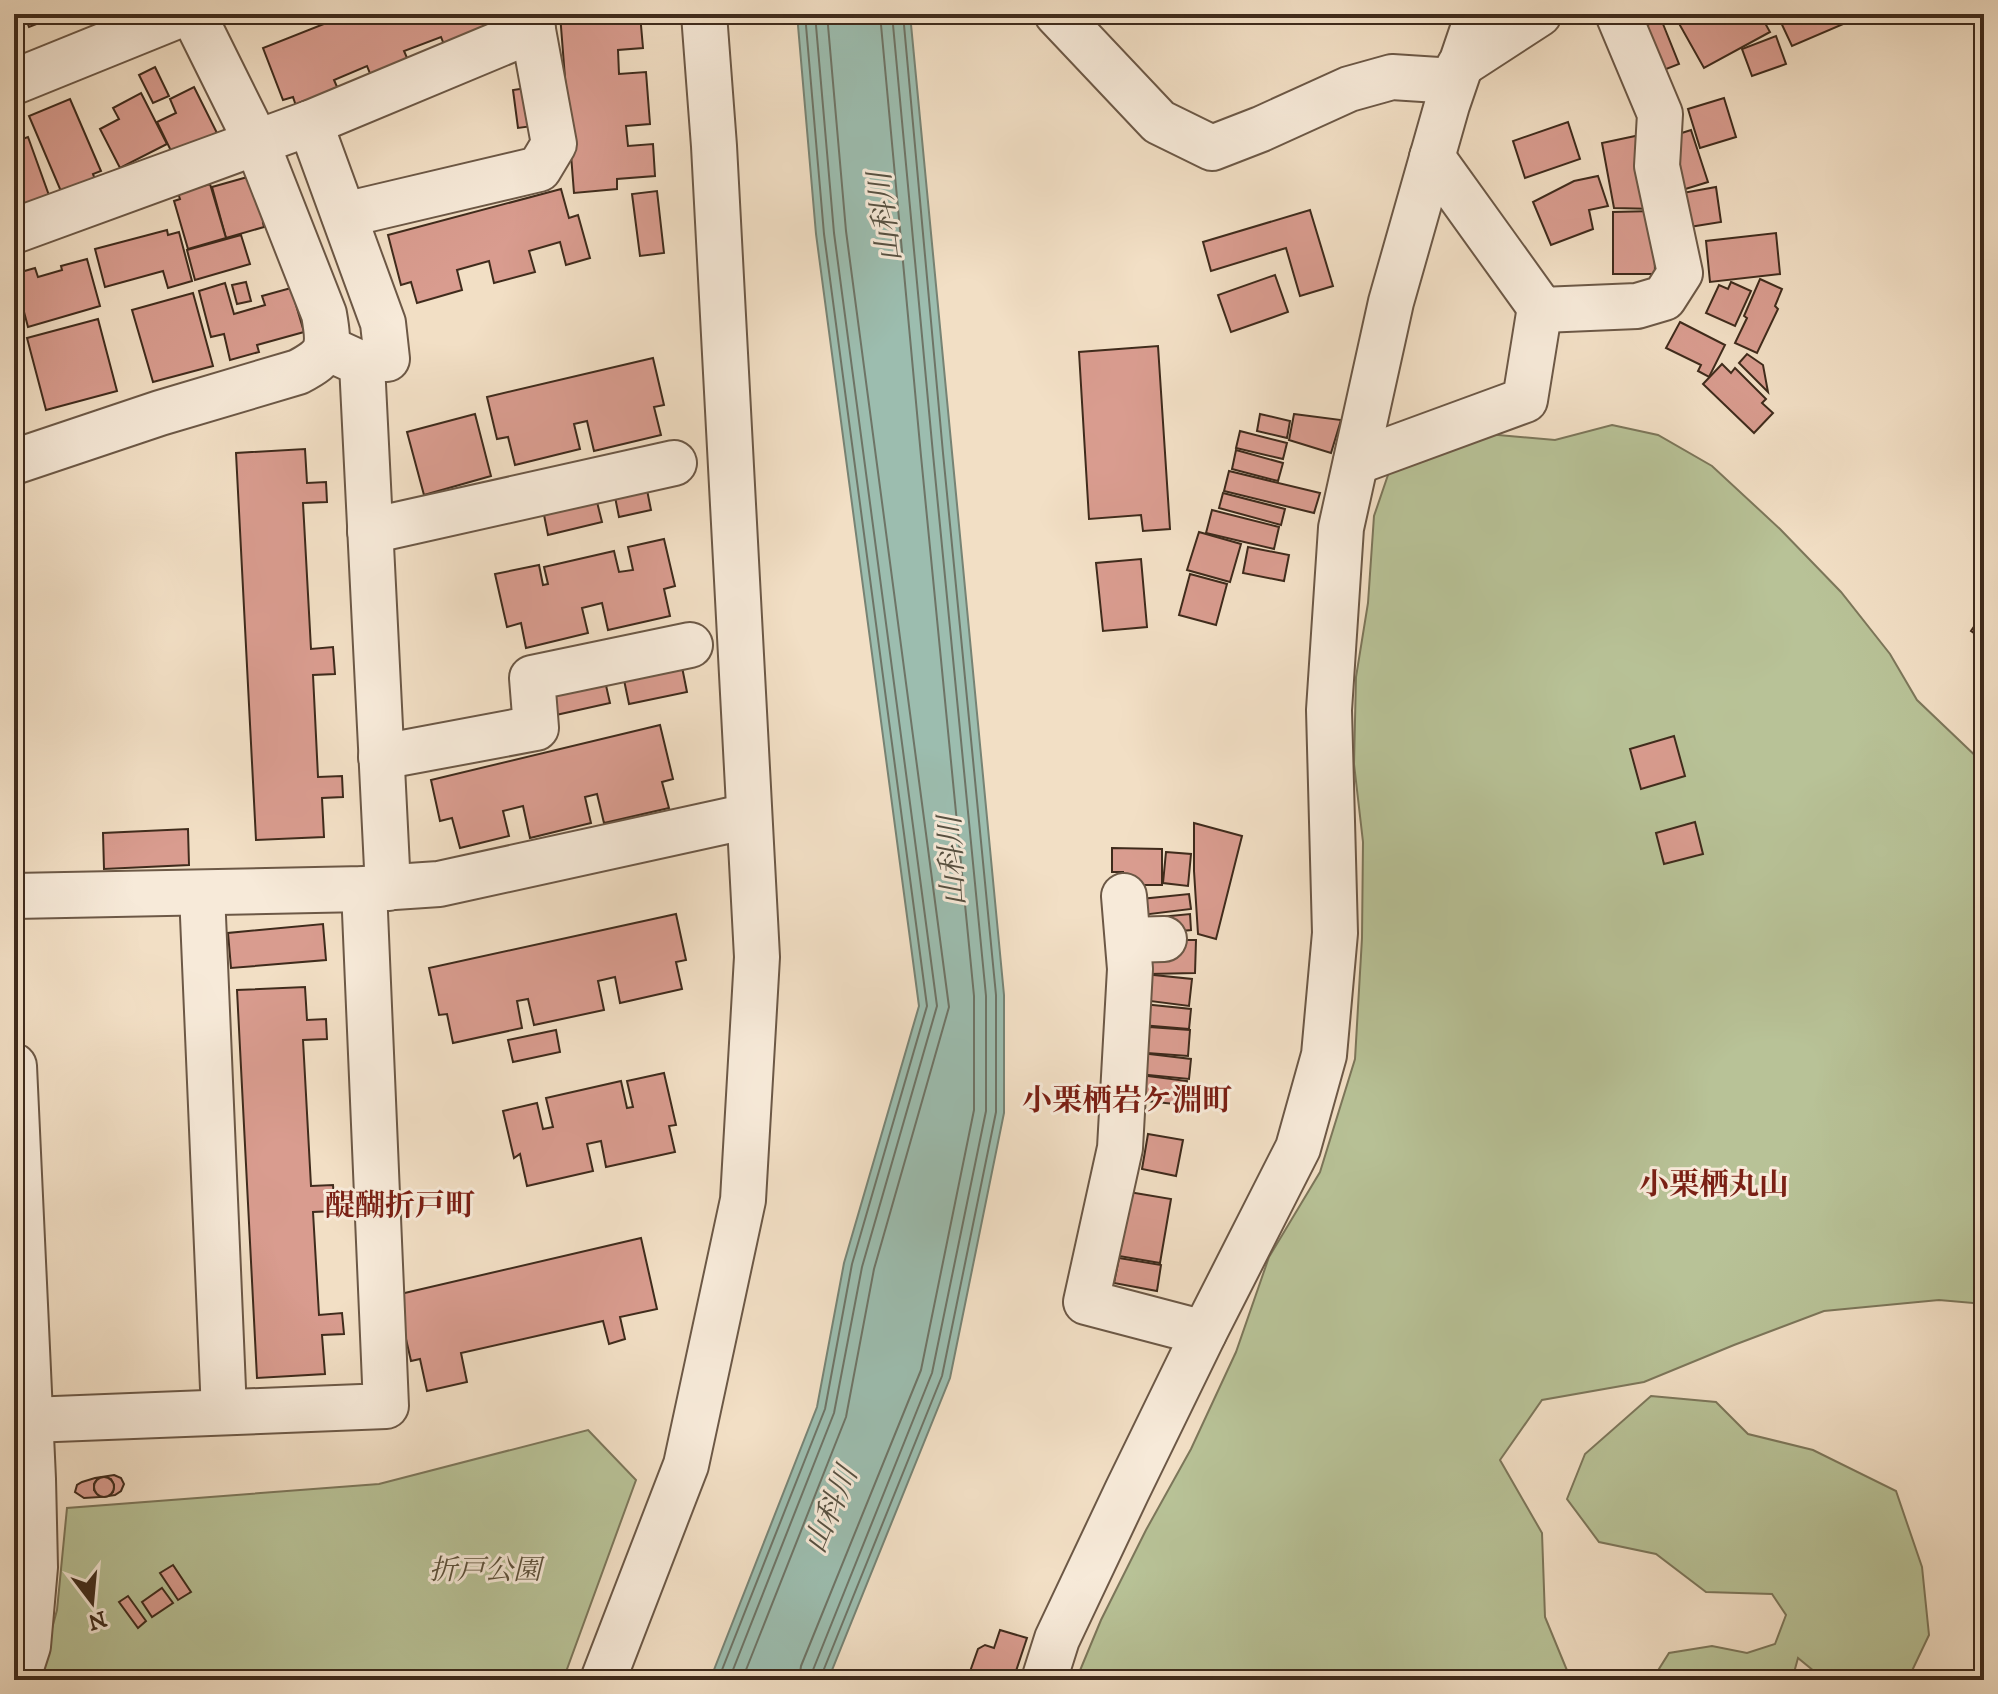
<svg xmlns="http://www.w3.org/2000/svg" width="1998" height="1694" viewBox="0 0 1998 1694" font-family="'IM FELL DW Pica','Noto Serif JP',serif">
	<rect width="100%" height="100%" fill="#f2dfc5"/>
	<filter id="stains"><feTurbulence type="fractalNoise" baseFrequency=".0025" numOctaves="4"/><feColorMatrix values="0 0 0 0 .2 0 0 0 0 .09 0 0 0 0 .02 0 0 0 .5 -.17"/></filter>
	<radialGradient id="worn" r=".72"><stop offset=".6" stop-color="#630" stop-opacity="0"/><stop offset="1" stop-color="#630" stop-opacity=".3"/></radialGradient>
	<g fill="#b8c297" stroke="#7c765a" stroke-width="2">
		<polygon points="1612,425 1658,435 1712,466 1780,529 1841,592 1890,654 1917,700 1984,764 1984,1304 1939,1300 1824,1311 1734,1345 1644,1382 1542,1400 1500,1460 1542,1533 1545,1617 1571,1680 1076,1680 1101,1620 1146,1530 1191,1449 1236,1352 1269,1257 1320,1172 1355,1059 1362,938 1363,842 1354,764 1356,677 1368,603 1374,516 1389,472 1487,434 1555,440"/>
		<polygon points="1651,1396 1716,1402 1748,1434 1813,1450 1896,1491 1922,1567 1929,1635 1910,1675 1820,1676 1798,1658 1792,1680 1652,1680 1669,1653 1712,1646 1747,1653 1775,1644 1786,1615 1772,1594 1706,1592 1656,1554 1599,1542 1567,1499 1585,1454"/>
		<polygon points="588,1430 636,1480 563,1680 38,1680 57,1610 67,1508 379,1484"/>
	</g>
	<polygon fill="#9cbdaf" stroke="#778374" stroke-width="2" points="797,14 910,14 1004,995 1004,1113 950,1378 828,1680 710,1680 817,1407 844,1263 919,1006 816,234"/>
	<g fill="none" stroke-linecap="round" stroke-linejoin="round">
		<g stroke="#6e7466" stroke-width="2">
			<polyline points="718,1680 825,1409 852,1264 927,1006 824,234 805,14"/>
			<polyline points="729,1680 834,1413 862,1267 937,1006 834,233 815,14"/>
			<polyline points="742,1680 846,1417 874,1269 949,1007 846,231 827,14"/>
			<polyline points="799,1680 801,1666 921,1370 974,1110 974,996 921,456 880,14"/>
			<polyline points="811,1680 813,1670 932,1373 986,1111 986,996 933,454 892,14"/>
			<polyline points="821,1680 822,1674 942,1376 996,1112 996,995 943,453 903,14"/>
		</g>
	</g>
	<g fill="#d99c8f" stroke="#3f2b1c" stroke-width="2">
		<polygon points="24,14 62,14 29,27"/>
		<polygon points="349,14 494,14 495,15 484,20 488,30 445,47 441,37 404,51 408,60 371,76 367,66 334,80 338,89 296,106 293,97 283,100 263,48"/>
		<polygon points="560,14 640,14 643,48 618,50 619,74 646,72 650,124 626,126 628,146 653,144 655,176 617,179 617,189 574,193"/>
		<polygon points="1688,14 1760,14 1770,32 1704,68 1677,20"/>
		<polygon points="1777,14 1853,14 1855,19 1792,46"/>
		<polygon points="1661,19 1679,64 1651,75 1633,31"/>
		<polygon points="1776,36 1786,64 1752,76 1742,49"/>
		<polygon points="155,67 169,96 153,103 139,75"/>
		<polygon points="194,87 217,133 173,155 157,122 176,113 170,99"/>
		<polygon points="527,88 533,126 518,128 513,90"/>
		<polygon points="141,93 167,144 120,168 100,129 119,119 113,108"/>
		<polygon points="1724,98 1736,137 1700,148 1688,109"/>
		<polygon points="70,99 101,171 93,174 96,182 63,196 29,116"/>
		<polygon points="1568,122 1580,159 1525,178 1513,141"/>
		<polygon points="1691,130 1708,182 1679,191 1663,139"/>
		<polygon points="1640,135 1656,209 1614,208 1602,143"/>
		<polygon points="28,137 51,201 14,214 14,142"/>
		<polygon points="251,176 269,221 263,223 264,227 226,238 212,187"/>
		<polygon points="1598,176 1608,206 1589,210 1593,229 1551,245 1533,202 1574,181"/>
		<polygon points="210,184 226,238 188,249 174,201 180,199 178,193"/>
		<polygon points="1716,187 1721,222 1683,228 1677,194"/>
		<polygon points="561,189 569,218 578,215 590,258 566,265 560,242 529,251 535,272 494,283 489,261 457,270 462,290 417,303 411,282 401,285 388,235"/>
		<polygon points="657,191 664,253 640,256 632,194"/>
		<polygon points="1310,210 1333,286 1300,296 1286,248 1211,271 1203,242"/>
		<polygon points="1654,211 1655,274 1613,274 1613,212"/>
		<polygon points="167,230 168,235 179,232 192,281 168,288 163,271 105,287 95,249"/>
		<polygon points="1776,233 1780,274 1710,282 1706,241"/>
		<polygon points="241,235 250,264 195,280 187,250"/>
		<polygon points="87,259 100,306 28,327 14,274 35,268 38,277 62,270 61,266"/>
		<polygon points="1275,275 1288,312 1231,332 1218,295"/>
		<polygon points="1760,279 1782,289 1775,306 1778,309 1757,353 1735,343 1747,318 1744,316"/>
		<polygon points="246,282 251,301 237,304 232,285"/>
		<polygon points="1731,282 1751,291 1735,326 1706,313 1719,285 1728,289"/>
		<polygon points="225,283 234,314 265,305 262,296 291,288 304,332 257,345 259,352 230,360 224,334 211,337 199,291"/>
		<polygon points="193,293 213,366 153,382 132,310"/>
		<polygon points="98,319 117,391 46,410 27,338"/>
		<polygon points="1680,322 1725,345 1709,377 1698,371 1701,365 1666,348"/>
		<polygon points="1158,346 1170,529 1143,531 1141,515 1089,519 1079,352"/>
		<polygon points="1747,354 1763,365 1768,392 1739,363"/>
		<polygon points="653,358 664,405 654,407 661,435 594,451 587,421 574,424 580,449 515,465 508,437 497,439 487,397"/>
		<polygon points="1722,364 1731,373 1735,368 1766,399 1762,403 1773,413 1754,433 1703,384"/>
		<polygon points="475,414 491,476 424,495 407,432"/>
		<polygon points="1260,414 1290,421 1287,438 1257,431"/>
		<polygon points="1294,414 1341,420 1331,453 1289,440"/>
		<polygon points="1240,431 1287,443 1283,459 1236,448"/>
		<polygon points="305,449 307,483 326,482 327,502 303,503 311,649 333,647 335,674 313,675 318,777 342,776 343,797 322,798 324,837 256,840 236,453"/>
		<polygon points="1236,450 1283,463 1278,481 1232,469"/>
		<polygon points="1229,471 1320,493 1314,513 1224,491"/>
		<polygon points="647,490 651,510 619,517 615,497"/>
		<polygon points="1223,493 1285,509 1281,525 1219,508"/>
		<polygon points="596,498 602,522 548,535 543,510"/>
		<polygon points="1212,510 1279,527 1274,549 1206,533"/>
		<polygon points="1199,532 1241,544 1230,582 1187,570"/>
		<polygon points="664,539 675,586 664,589 670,616 608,630 602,603 582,608 588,633 526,648 521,623 507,627 495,574 539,565 543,585 548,584 544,567 614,551 619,572 633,570 628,547"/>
		<polygon points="1248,547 1289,555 1284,581 1243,573"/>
		<polygon points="1141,559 1147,627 1103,631 1096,563"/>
		<polygon points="1190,574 1227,584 1216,625 1179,615"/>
		<polygon points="1984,612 1984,640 1971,631"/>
		<polygon points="682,667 687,692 629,704 624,680"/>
		<polygon points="605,681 610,703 547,717 542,695"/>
		<polygon points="660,725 673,779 662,782 669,808 604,823 597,794 585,797 591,823 530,838 523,806 503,811 509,836 460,848 452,818 440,821 431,780"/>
		<polygon points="1674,736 1685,776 1641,789 1630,749"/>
		<polygon points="1695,822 1703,854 1664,864 1656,833"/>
		<polygon points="1194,823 1242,836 1216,939 1198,934 1194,871"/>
		<polygon points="188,829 189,865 104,869 103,833"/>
		<polygon points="1112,848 1162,849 1162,885 1123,885 1123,872 1112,872"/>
		<polygon points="1166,852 1191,854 1188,886 1163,883"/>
		<polygon points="1189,894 1191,909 1142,915 1141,899"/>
		<polygon points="676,914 686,960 676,962 682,989 620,1003 615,977 598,981 604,1010 534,1025 528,999 517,1001 522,1028 453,1043 447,1014 439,1015 429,968"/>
		<polygon points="1190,914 1191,930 1142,935 1140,919"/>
		<polygon points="323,924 326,960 231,968 228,933"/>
		<polygon points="1158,940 1196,940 1195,973 1148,974 1148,962 1157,961"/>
		<polygon points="1144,974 1192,979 1189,1006 1142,1000"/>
		<polygon points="305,987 307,1020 326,1019 327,1039 303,1040 311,1186 333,1185 335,1211 313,1212 319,1315 342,1313 344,1334 322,1335 325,1374 257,1378 237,990"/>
		<polygon points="1143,1004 1191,1009 1189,1029 1141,1025"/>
		<polygon points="1149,1027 1190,1030 1188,1056 1147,1053"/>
		<polygon points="556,1030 560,1052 513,1062 508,1040"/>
		<polygon points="1141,1053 1191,1059 1189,1079 1138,1074"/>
		<polygon points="664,1073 676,1125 669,1126 675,1152 606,1167 601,1141 587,1144 593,1171 527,1186 520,1154 514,1158 503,1111 537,1103 543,1129 553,1127 546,1098 621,1081 627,1108 633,1107 627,1081"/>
		<polygon points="1140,1075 1187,1081 1184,1105 1137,1100"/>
		<polygon points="1148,1134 1183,1140 1176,1176 1142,1169"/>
		<polygon points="1129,1192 1171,1199 1160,1263 1119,1256"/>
		<polygon points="641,1238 657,1309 620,1317 625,1339 609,1344 603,1321 461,1353 467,1382 427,1391 420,1359 411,1361 396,1295"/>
		<polygon points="1119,1258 1161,1265 1157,1291 1114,1283"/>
		<polygon points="114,1475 121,1478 124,1484 121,1491 115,1495 108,1496 113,1492 114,1485 111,1479 105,1477 98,1478 94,1484 94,1490 101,1497 84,1498 75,1492 77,1485 82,1482 95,1478"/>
		<circle cx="104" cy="1487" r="10"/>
		<polygon points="173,1565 191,1592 178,1600 160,1573"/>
		<polygon points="162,1588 173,1603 152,1617 142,1602"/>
		<polygon points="128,1596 146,1621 138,1628 119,1602"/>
		<polygon points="1000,1630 1027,1638 1013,1680 967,1680 978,1649 985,1645 994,1648"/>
	</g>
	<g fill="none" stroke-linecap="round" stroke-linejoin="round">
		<g stroke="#6c5846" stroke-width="48">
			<g id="minor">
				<polyline points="1057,14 1159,122 1212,148 1261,129 1349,89 1392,77 1454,81"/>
				<polyline points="1459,66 1539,14"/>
				<polyline points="14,82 182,14"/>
				<polyline points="310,123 383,323 387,359"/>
				<polyline points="1432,157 1542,310 1637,306 1664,298 1680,273 1657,166 1660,114 1618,14"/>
				<polyline points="344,215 539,169 554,144 533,30 528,14"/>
				<polyline points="14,231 310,123 533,30"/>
				<polyline points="327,348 362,364 388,888"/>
				<path d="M14,462L160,413L298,372C329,356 330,348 324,314L256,141L193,14"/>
				<polyline points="1356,462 1525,400 1540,307"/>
				<polyline points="370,531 674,463"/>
				<polyline points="381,757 536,728 532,678 690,645"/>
				<polyline points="202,893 224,1412"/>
				<polyline points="14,896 364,889 439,884 749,816"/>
				<polyline points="1124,896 1130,969 1120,1148 1086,1302 1204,1333"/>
				<polyline points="1128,940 1164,939"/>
				<polyline points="14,1066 33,1479 35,1567 28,1646 17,1680"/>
				<polyline points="30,1420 386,1406 364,889"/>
				<polyline points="603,1680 686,1465 743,1200 757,957 714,146 704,14"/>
				<polyline points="1044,1680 1057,1639 1127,1491 1204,1333 1298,1148 1324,1055 1335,933 1329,710 1341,528 1391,302 1447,105 1478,14"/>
			</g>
		</g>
		<use href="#minor" stroke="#f7ead9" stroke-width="44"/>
	</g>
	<g text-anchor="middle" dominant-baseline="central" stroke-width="6" stroke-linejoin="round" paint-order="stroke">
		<g font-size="28" font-style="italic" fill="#5d513b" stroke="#f7ead9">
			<text x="485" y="1570">折戸公園</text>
		</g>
		<g font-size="30" font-style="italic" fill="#565041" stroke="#f7ead9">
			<text transform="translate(886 217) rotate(-97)">山科川</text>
			<text transform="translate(953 861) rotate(-93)">山科川</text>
			<text transform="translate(832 1510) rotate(-67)">山科川</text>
		</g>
		<g font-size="30" font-weight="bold" fill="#7a1f14" stroke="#f7ead9">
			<text x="1127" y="1101">小栗栖岩ケ淵町</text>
			<text x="1714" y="1185">小栗栖丸山</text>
			<text x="400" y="1206">醍醐折戸町</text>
		</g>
	</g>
	<rect width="1998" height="1694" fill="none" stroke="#f2dfc5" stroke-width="48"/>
	<rect x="16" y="16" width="1966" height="1662" fill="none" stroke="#3f2b1c" stroke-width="4"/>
	<rect x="24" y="24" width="1950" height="1646" fill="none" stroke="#3f2b1c" stroke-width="2"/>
	<g transform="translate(92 1602) rotate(164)" stroke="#f7ead9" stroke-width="6" paint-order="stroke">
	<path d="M0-6L14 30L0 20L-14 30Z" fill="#3f2b1c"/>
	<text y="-12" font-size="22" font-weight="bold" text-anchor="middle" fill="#3f2b1c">N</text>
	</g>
	<rect width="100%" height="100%" filter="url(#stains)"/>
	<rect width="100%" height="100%" fill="url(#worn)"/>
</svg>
